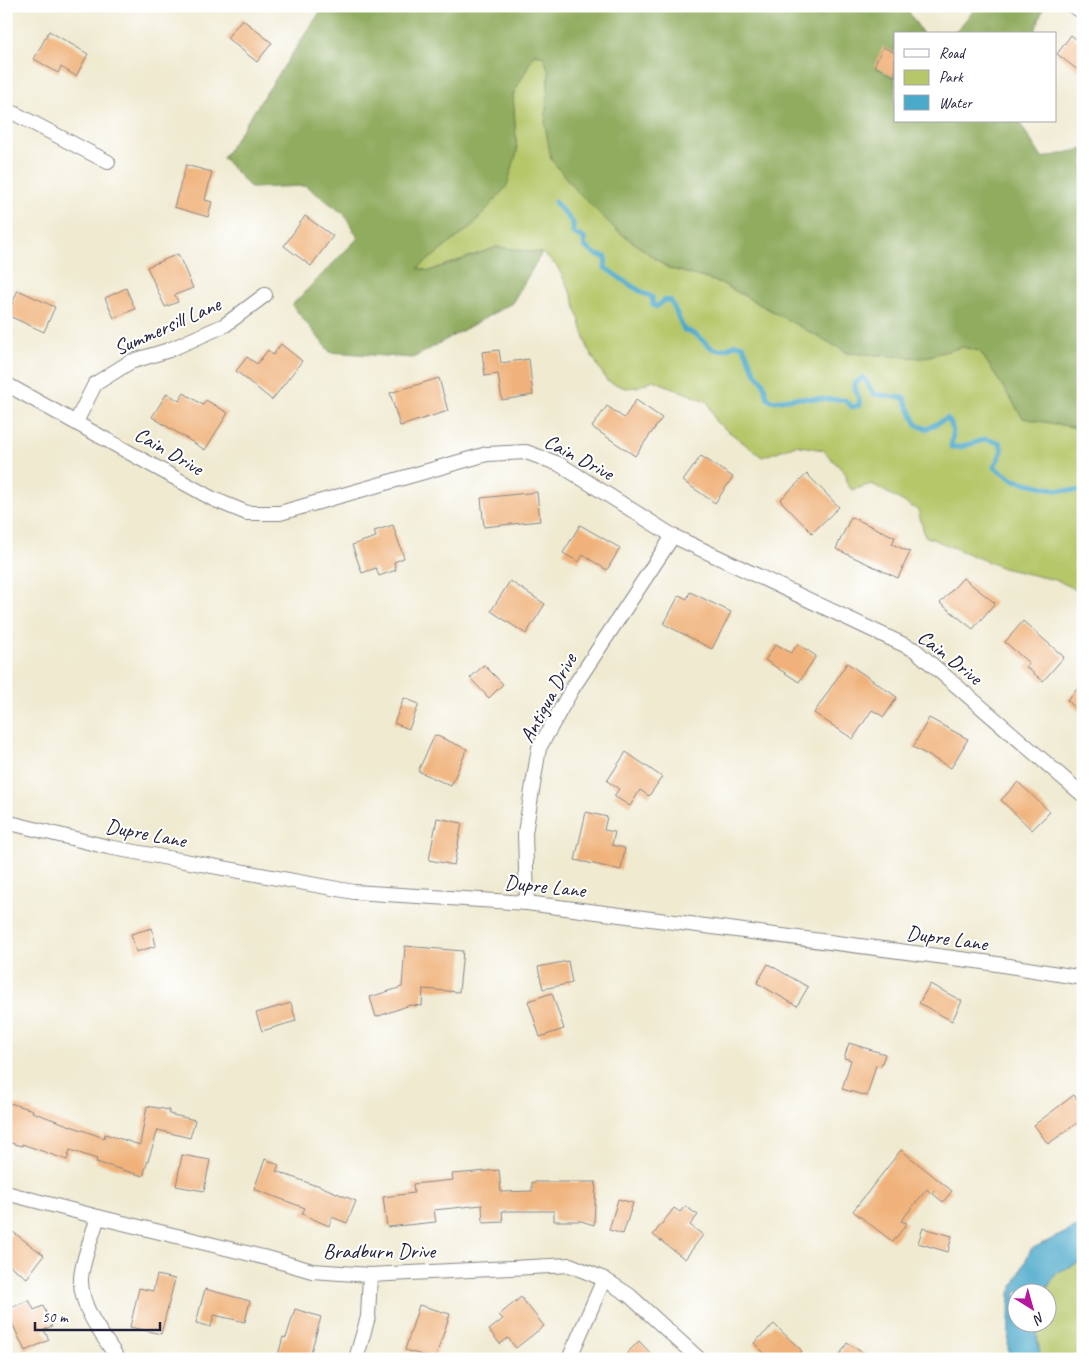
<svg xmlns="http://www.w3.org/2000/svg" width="1089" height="1365" viewBox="0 0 1089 1365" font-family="Caveat,sans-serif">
	<rect width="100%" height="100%" fill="#fff"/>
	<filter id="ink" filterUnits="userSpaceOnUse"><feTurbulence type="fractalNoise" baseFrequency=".02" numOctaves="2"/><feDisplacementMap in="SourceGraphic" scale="10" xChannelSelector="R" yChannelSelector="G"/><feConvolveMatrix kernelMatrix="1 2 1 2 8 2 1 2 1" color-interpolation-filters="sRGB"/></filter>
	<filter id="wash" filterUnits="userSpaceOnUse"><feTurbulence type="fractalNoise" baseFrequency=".0096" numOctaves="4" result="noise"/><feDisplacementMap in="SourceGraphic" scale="20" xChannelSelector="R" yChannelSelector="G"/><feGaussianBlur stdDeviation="1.12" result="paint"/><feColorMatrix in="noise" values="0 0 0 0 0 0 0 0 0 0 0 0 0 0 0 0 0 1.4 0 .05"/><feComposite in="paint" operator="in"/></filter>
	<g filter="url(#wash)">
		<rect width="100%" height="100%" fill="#efead0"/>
		<g fill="#b6c76a" stroke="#6c7452">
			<polygon points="534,53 544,57 549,72 545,125 615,229 668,268 721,283 848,353 922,358 962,347 980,351 1023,418 1083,429 1083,594 1059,581 1003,568 925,536 918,510 872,484 852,490 847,484 846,474 823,450 796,445 762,457 715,421 708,402 653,380 637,387 625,388 607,381 588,349 572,295 557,266 542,253 497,247 429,271 417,268 471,227 517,152 513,95"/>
			<polygon points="1083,1261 1083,1359 1041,1359 1037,1336 1038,1323 1046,1322 1046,1292 1045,1292 1056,1273"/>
		</g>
		<g fill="#90ac5e" stroke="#59674c">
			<polygon points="324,6 905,6 923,34 895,34 895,121 1021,121 1021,125 1042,158 1083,149 1083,429 1023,418 980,351 962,347 922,358 848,353 721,283 668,268 615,229 574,188 551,159 545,125 549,72 544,57 535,53 513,95 517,152 507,186 471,227 418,268 429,271 497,247 542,253 512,303 413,358 330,352 292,305 358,238 344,214 306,186 251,188 223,158"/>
			<polygon points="977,6 1044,6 1034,34 954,34"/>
		</g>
		<polygon fill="#4ba9ca" stroke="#366682" points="1083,1224 1083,1261 1056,1273 1045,1292 1016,1292 1016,1322 1038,1323 1037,1336 1041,1359 1012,1359 1008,1349 1010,1293 1031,1249"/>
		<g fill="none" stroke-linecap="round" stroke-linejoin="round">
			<path stroke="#4ba9ca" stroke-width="5" d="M555,202L573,223V233L584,238L585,247L597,255L606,257L605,268C621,278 635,290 652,297L653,305L656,307L665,300L671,301L684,330C709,335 706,361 736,344L743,346L756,374L763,382L768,399L774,401L796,398L845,400L852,407L860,405L859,399L854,384L863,377L874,394L904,398L917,425L927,429L947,418C955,427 953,436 951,447H961L986,439L1000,443L1002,451L994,467L1014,480L1057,490L1083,491"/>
		</g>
		<g id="blocks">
			<g fill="#f0b27a">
				<polygon points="242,19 272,43 257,62 227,38"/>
				<polygon points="49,31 88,54 76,76 61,67 58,73 34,59"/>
				<polygon points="1071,35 1083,45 1083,74 1057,54"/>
				<polygon points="883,47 895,53 895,77 874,66"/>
				<polygon points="186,165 212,172 205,200 212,202 208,217 174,207"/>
				<polygon points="305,216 333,236 311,266 284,246"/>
				<polygon points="178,254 193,288 175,295 178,302 165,307 147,267"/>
				<polygon points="126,288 135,309 114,318 105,298"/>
				<polygon points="18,290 55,307 44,332 7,315"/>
				<polygon points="281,344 302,361 272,400 236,371 247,357 257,364 268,350 273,355"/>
				<polygon points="499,350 501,363 529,359 533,395 502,400 498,374 485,376 482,352"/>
				<polygon points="439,378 448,411 400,426 390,393"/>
				<polygon points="167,393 179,401 184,393 203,405 206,400 228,413 205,450 152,417"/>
				<polygon points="636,400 662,418 635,456 592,427 607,406 624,418"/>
				<polygon points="701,456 733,477 715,503 683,481"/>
				<polygon points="807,474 839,507 812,533 780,500"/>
				<polygon points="537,492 540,521 484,527 481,498"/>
				<polygon points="851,517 895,537 892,544 910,552 898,578 836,549"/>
				<polygon points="393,525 404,558 394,562 396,570 379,576 376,568 362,573 352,545 376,537 374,531"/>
				<polygon points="580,525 620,548 607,570 583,555 579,562 563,553"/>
				<polygon points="963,578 995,603 973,629 940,603"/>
				<polygon points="510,581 545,604 526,634 491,611"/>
				<polygon points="690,592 731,612 712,649 664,624 679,595 687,599"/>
				<polygon points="1023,621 1064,657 1043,681 1026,667 1029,663 1005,642"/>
				<polygon points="776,644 791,653 798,644 816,656 799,682 765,660"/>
				<polygon points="847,663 897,697 884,717 872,710 853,739 814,713"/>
				<polygon points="484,665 503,684 489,698 470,678"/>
				<polygon points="1083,683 1083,715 1067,700"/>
				<polygon points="404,698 419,704 409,729 394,723"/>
				<polygon points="929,718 968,739 951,768 913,747"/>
				<polygon points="435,735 467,749 451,786 418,771"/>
				<polygon points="626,752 662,777 649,796 640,790 630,806 614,796 619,789 607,781"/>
				<polygon points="1018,782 1050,812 1032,830 1001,800"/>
				<polygon points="586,812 607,817 604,830 615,832 612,845 625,848 621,870 575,860"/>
				<polygon points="437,818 462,823 454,865 429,860"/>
				<polygon points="152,928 156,946 136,952 131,934"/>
				<polygon points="405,946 463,951 459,992 423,989 422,1006 410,1005 376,1017 370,997 402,987"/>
				<polygon points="568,961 572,983 543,989 538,967"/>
				<polygon points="768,964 808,987 797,1006 757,983"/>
				<polygon points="930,984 962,1001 952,1021 919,1003"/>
				<polygon points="552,993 564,1029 540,1037 528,1001"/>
				<polygon points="291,1003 296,1021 262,1031 256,1013"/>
				<polygon points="849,1043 885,1054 881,1066 876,1065 867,1096 842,1089 851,1060 844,1058"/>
				<polygon points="1074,1095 1083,1107 1083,1119 1048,1144 1034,1125"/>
				<polygon points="6,1102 33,1110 32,1112 104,1138 105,1134 140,1145 147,1106 169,1110 169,1114 195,1120 190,1138 158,1130 143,1176 96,1162 97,1159 70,1150 67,1160 22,1144 22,1146 6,1142"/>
				<polygon points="901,1150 952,1191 943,1202 932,1193 934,1190 931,1193 927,1189 901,1221 907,1223 893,1242 853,1211"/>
				<polygon points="182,1155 210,1160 204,1191 176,1186"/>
				<polygon points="265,1159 279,1165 276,1171 314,1185 315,1184 356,1201 347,1223 332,1217 329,1226 302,1214 305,1208 254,1189"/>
				<polygon points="499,1170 501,1192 532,1191 532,1182 596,1182 594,1225 581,1221 554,1221 554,1211 502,1211 503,1222 483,1223 482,1205 434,1210 436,1222 387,1227 383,1197 414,1193 413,1184 453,1180 452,1174"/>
				<polygon points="618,1199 633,1203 623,1234 609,1230"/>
				<polygon points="685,1206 698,1215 690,1225 703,1235 685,1259 653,1235 674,1208 680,1212"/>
				<polygon points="923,1228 952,1236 948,1252 918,1243"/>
				<polygon points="13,1232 44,1255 27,1278 6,1263 6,1241"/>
				<polygon points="157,1275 175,1279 161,1334 130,1327 139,1288 153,1291"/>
				<polygon points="205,1289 250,1301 245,1322 214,1315 211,1327 196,1323"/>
				<polygon points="521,1297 544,1326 516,1348 508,1338 500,1344 489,1330 503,1319 499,1315"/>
				<polygon points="29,1300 34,1310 43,1306 52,1326 44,1330 49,1340 25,1351 6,1310"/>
				<polygon points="419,1305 450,1314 435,1359 405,1350"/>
				<polygon points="295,1309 321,1317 309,1359 277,1359 283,1337 286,1338"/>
				<polygon points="774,1324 802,1351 793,1359 770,1359 754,1343"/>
				<polygon points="639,1341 656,1359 621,1359"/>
				<polygon points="847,1343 873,1359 837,1359"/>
			</g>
		</g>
	</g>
	<g filter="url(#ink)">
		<use href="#blocks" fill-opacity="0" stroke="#888686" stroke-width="1"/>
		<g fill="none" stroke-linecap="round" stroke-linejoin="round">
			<g stroke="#888686" stroke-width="16">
				<g id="street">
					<polyline points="1073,6 1083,12"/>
					<polyline points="6,109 108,162"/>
					<polyline points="6,384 213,499 247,513 280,513 487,454 526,452 559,464 673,536 915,650 1083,795"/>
					<polyline points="76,422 95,384 130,362 169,350 225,325 265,295"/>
					<polyline points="6,822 108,847 354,892 527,903 984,962 1083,978"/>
					<polyline points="527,903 525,833 539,748 572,689 673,536"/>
					<polyline points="6,1193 98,1217 271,1259 312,1271 370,1275 570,1265 604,1279 629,1295 699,1359"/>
					<path d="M98,1217C93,1233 80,1267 81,1282C82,1311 103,1335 118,1359"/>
					<polyline points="356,1359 368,1317 370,1275"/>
					<polyline points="569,1359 604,1279"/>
				</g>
			</g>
			<use href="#street" stroke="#fff" stroke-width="14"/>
		</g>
	</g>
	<g text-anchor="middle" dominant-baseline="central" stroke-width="4" stroke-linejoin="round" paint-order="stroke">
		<g font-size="21" fill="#22223b" stroke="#fff">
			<text transform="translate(167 326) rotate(-24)">Summersill Lane</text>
			<text transform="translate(169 451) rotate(30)">Cain Drive</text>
			<text transform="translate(579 457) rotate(28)">Cain Drive</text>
			<text transform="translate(950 657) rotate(38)">Cain Drive</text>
			<text transform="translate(548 698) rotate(-62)">Antigua Drive</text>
			<text transform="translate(146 833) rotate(11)">Dupre Lane</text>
			<text transform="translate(545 886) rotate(6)">Dupre Lane</text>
			<text transform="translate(947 938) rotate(8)">Dupre Lane</text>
			<text x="379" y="1251">Bradburn Drive</text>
		</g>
	</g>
	<rect width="1089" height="1365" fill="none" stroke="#fff" stroke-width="25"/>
	<rect x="894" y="32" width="162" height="90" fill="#ffffff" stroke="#a7a7b1"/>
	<rect x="904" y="49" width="25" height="8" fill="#ffffff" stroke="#a7a7b1"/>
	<text x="939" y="58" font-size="15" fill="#22223b">Road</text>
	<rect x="904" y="70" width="25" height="15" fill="#b6c76a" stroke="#a7a7b1"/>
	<text x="939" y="82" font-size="15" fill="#22223b">Park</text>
	<rect x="904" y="95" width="25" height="15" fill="#4ba9ca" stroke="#a7a7b1"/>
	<text x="939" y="108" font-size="15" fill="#22223b">Water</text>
	<g transform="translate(1032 1308) rotate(143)"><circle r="24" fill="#ffffff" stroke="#a7a7b1"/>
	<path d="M0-4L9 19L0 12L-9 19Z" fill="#b5179e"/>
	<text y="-8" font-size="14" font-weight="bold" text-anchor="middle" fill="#22223b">N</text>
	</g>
	<path d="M35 1322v8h125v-8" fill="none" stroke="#22223b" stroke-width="2.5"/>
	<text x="42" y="1322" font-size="15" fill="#22223b" stroke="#ffffff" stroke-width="4" paint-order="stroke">50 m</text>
</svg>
